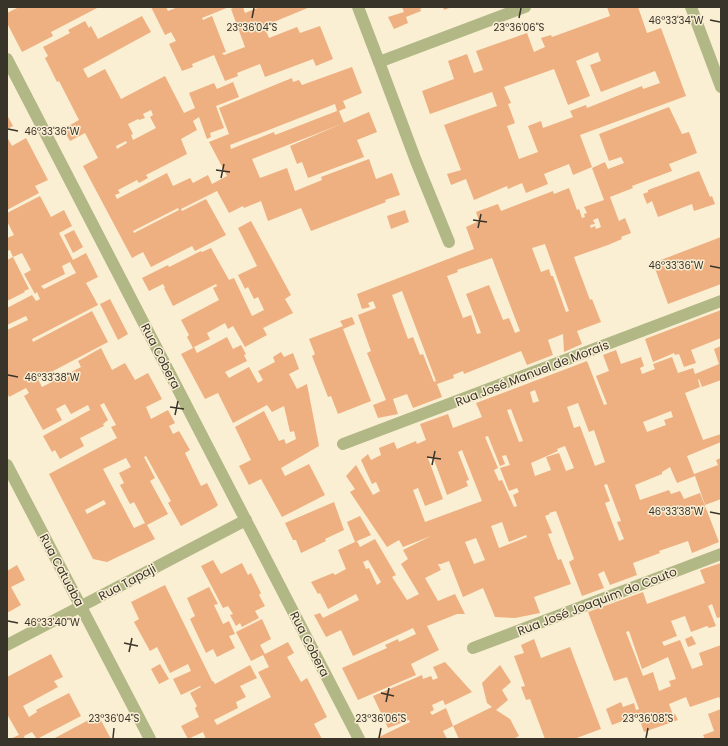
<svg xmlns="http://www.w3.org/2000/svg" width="728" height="746" viewBox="0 0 728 746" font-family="Poppins,sans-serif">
	<rect width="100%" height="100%" fill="#faeed3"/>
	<g fill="#eeb081" fill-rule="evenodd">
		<polygon points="19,7 99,7 51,32 53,36 22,52 7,23 7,13"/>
		<polygon points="151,7 166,7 168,11 178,7 229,7 202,18 203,20 212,16 226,52 222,53 224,55 245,47 231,9 235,7 243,7 245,13 260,7 310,7 264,26 269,38 297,27 300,33 320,26 333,59 316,66 313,59 265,77 260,64 237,73 238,76 225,81 214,55 192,64 193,67 182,71 169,44 176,41 171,32 165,35"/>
		<polygon points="402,7 424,7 420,9 421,11 406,17 408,23 394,29 388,17 404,12"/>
		<polygon points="443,7 452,7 444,10"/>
		<path d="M607,7H638L647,33L661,28L686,96L580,135L592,167L573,175L569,164L544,174L548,184L526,193L522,183L508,189L507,186L474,200L466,179L451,185L447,174L461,170L444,125L497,106L492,92L430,114L422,91L454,79L448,61L467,54L474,73L483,70L476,51L527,33L534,52L545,47L541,38L551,35L552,37L610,16ZM598,52L601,61L590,65L601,92L655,71L660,83L643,89L642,86L587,108L586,105L570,111L573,117L543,128L541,121L528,126L538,152L519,159L507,126L515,123L508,104L511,103L504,87L554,69L568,105L590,96L576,61Z"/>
		<path d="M142,16L151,32L83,69L88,78L105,69L121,99L165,76L184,113L195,108L189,93L214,83L217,89L233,82L239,97L216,106L224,128L210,133L211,137L207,139L199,117L193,121L197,130L181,139L187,154L146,175L148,178L139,183L137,180L118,190L120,193L115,195L117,199L167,173L173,186L190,178L193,183L208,175L212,184L227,176L209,142L229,134L219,108L292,78L293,82L299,80L302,85L352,67L362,93L343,101L346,108L339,111L344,123L252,159L260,178L287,168L295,191L322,180L321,177L369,159L376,179L392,173L400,195L385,200L386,202L311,231L301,208L268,221L261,201L244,208L243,206L229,213L217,191L181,209L182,211L206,199L226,235L195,251L192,246L151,267L143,252L132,258L83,166L98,158L85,133L70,141L63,129L79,120L59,81L57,82L45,58L48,56L43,47L70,33L68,30L85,21L89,28L91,26L98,39ZM335,104L337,111L275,135L274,132L231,149L230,145ZM151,110L153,115L150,117L156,128L133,140L131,135L133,134L128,124L138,119L139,120L145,118L143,114ZM126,141L127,143L117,149L116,146ZM178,208L179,210L134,233L133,231Z"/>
		<path d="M669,107L682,134L689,132L697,153L669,164L672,171L632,186L633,188L610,197L619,221L625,218L631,233L621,237L622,239L608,245L574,257L590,300L592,299L601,322L577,331L582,344L564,352L563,334L548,340L553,355L527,365L521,351L464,374L463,371L453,375L454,378L437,384L442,397L413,408L407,394L393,399L398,414L378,418L373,405L386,400L367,353L371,351L358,315L376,308L373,301L368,303L370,307L362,309L357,294L474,249L466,227L479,221L476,212L498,204L501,211L553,191L554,194L569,188L577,210L579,209L582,218L585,217L584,214L587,213L584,207L604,200L592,168L605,162L608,169L624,163L621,157L609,161L599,134ZM598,218L601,227L596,229L595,226L591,228L590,225L595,224L593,220ZM545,244L569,311L566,312L553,276H551L549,269L541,272L532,248ZM492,258L520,331L515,333L509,318L503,320L489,285L466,294L481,333L477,334L471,315L463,318L447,276L458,272L457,270ZM402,291L436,381L434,382L423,354L420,355L413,337L408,339L392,295Z"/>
		<polygon points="369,112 377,132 357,140 364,157 308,178 302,162 297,164 290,146"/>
		<polygon points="7,115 13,126 7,129"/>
		<polygon points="7,137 12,146 26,138 48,180 35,186 39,193 7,210"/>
		<polygon points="699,171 710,197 712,196 715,204 694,211 692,204 658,217 652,201 647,204 643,194 648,192 648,190"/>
		<path d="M40,196L51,217L64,210L72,226L59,233L73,260L86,253L98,277L86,283L98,305L32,339L33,342L92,311L108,342L38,379L42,387L81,367L78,361L101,348L112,370L125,363L135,380L148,373L162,399L146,407L151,419L168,410L175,423L169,426L173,434L179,431L190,450L185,453L201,486L207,483L218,505L216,507L181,526L168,503L171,501L146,456L144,457L155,478L150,481L168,514L147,525L155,539L107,562L93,559L49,474L117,438L111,427L116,425L104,403L100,405L108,420L103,424L104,426L80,438L84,446L60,459L55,450L52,452L43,436L90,410L88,405L71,414L65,404L56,409L62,420L43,430L24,396L29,393L26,388L9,397L7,392V330L28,320L26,316L7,325V308L32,295L36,301L40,299L37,292L35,294L24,274L31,270L22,253L13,257L10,250L7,251V238L14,235L7,221V213ZM70,262L76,273L44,289L41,286L65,274L62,266ZM126,458L131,467L119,473L124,483L120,485L130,504L134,502L145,523L134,528L103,469ZM104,500L106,504L87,514L85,510Z"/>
		<polygon points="405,210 409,222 391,229 387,216"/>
		<polygon points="251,221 291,295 285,299 293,313 263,328 267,335 245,347 233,326 228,329 225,323 207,333 210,339 194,347 197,353 227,337 233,349 241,345 246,354 244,355 247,361 225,372 229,378 249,367 258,383 263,380 258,371 275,362 273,357 281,352 284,357 293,353 299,369 289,374 297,389 307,384 319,446 281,468 285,476 309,464 325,495 282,517 261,479 249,485 239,466 251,460 235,427 264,411 279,441 284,439 286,444 296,439 294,431 290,432 284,406 272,412 267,405 233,423 218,393 205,399 181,354 193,348 187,337 189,335 181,320 219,300 213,288 217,286 216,284 173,306 164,288 165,288 163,284 149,291 142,278 168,265 169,267 201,251 202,252 211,248 229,280 234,278 252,316 264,310 258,297 254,299 248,287 245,289 238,275 257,266 238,228"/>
		<polygon points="74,230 83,247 73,253 64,235"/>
		<polygon points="721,237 721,284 668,304 653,263"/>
		<polygon points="13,257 29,289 24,291 25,292 7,301 7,260"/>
		<polygon points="110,299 128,334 118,340 100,304"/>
		<polygon points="721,310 721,338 691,350 696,363 684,367 679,354 675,355 674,353 653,362 645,339"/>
		<polygon points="352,317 355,324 343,329 371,401 338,414 331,396 328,397 312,356 315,354 309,339 343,326 340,321"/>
		<path d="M721,346V380L702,387L699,379L698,380L700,387L685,393L703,440L721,434V442L687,456L694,474L718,465L716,460L721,458V499L705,505L695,476L677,483L670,467L662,472V474L635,485L640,500L669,490L671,494L680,491L684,499L700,493L719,542L692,553L688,541L659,551L660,553L633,563L637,575L610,585L604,571L598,574L604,588L582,596L569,562L574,559L556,511L549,513L550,514L545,516L552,533L548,534L558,560L561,559L571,584L534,597L540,613L515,618L495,617L483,588L463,597L449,561L441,564H438L441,570L425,578L438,601L455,594L465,614H457L427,626L439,650L411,664L416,675L358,700L342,668L387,648L385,645L398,639L399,642L416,634L413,628L353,656L341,630L326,637L314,615L320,613L323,618L359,600L356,594L328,609L320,593L318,594L311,582L333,573L335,575L346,569L338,550L357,541L360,547L375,539L396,575L392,577L407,600L419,594L401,564L408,559L403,550L431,536L403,547L399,540L387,547L350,492L355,489L346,476L356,465L373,495L380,491L376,482L372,484L361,460L368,454L371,460L381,455L379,448L394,442L397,449L416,441L417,444L426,440L420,424L448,414L453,428L482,417L476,403L587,361L604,405L607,404L596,376L609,371L603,355L616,350L621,364L641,357L644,366L640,368L642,374L655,369L653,364L672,357L678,373L693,368L695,374L719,364L714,349ZM535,390L539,401L533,403L530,392ZM578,403L589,432L594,430L605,462L595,466L580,426L574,428L567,407ZM511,409L523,441L519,442L507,410ZM671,411L673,417L664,420L666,425L647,432L643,422ZM488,436L500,466L505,464L502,456L506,455L510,465L500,468L509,491L517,488L519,492L513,495L517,506L514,507L502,480L499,481L494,470L498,468L485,437ZM565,446L574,468L566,471L559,453L546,457L551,470L535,476L531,463L558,451L557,449ZM462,450L482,501L425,522L413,490L418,488L425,506L443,499L428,458L433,457L447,495L468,486L466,481L469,480L458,452ZM607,484L621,521L617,522L624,539L619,541L605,503L610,501L604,485ZM502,522L509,542L526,535L527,537L499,548L491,526ZM476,538L485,560L474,564L465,542ZM368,560L381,582L377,585L369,568L366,569L363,562Z"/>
		<polygon points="334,502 344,530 325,539 326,541 301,553 296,540 293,540 285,523"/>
		<polygon points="360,516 371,535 355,542 347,522"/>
		<polygon points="213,560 221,574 242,563 248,575 251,573 261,593 259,595 265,606 255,611 259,618 242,627 240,623 236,626 230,615 233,614 228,606 223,608 201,566"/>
		<path d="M721,563V617L717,618L712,604L708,606L716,626L709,628L707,626L691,632L685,616L671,621L677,636L662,642L664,646L680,640L692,669L703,665L699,653L721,645V701L719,697L690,707L686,697L669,704L673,715L675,714L678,720L644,732L638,715L612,725L606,709L621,702L623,707L634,703L636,710L639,709L627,677L614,681L588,612L643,592L647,604L705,583L700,570ZM629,631L642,669L668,657L676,679L669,681L671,686L659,691L653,672L643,676L626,632Z"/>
		<polygon points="17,565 25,580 11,587 21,605 7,613 7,571"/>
		<polygon points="165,585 212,681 213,681 215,684 250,665 257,678 240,686 246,697 236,702 238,708 214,720 217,725 271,697 258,672 269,667 263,655 251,661 236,632 262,619 271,639 260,645 265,654 288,642 294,653 287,657 301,682 307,678 327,717 314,724 322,739 206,739 203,732 188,739 181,726 199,717 195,708 197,706 190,693 201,687 200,686 181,695 173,679 191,671 188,664 170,673 157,647 150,651 134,622 139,619 131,602"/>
		<polygon points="209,587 218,604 214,605 223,624 229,621 235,634 229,636 235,648 217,657 213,649 206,653 190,619 195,616 187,598"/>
		<polygon points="692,636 696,644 688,647 685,639"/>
		<polygon points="534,639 541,658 570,647 601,729 574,739 545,739 530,699 526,700 521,687 525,686 514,656 524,653 521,645"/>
		<polygon points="51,654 63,677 54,681 58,687 23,706 29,717 37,712 36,710 69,693 81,716 37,739 32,732 24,736 25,739 10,739 19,735 7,714 7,677"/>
		<polygon points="445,662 472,692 445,705 443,700 432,705 434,710 430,712 432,715 446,708 453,726 443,731 447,739 378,739 377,738 410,722 409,720 388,728 373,696 422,675 423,679 431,676 433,680 438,678 433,667"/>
		<polygon points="160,664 169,679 159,684 151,669"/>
		<polygon points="500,665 511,682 502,690 508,700 496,710 510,719 519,736 513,739 459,739 453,726 492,707 487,703 482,683"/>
		<polygon points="721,709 721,739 705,739 703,735 714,731 708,714"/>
		<polygon points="98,715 111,739 53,739"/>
	</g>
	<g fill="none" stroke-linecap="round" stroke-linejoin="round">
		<g stroke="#b1b885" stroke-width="12">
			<polyline points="358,7 379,62 525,7"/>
			<polyline points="7,59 359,739"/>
			<polyline points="379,62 416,161 449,242"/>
			<polyline points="343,444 721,301"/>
			<polyline points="7,465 150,739"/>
			<polyline points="7,645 246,520"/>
			<polyline points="473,648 721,554"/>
		</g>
		<polyline stroke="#b1b885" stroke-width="12" points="691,7 721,87"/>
	</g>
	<path fill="none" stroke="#39342a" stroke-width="1.5" d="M252,18L254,8M519,18L521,8M710,20L720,22M8,129L18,131M216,170L230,172M221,178L224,164M473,220L487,222M478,228L481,214M710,266L720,268M8,375L18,377M170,407L184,409M175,415L178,401M427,457L441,459M432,465L435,451M710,512L720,514M8,621L18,623M124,643L138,646M129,652L132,638M381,693L394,696M386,702L389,688M113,738L114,728M379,738L381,728M646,738L648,728"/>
	<g text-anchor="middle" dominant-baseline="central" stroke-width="3" stroke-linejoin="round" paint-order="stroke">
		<g font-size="12" fill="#39342a" stroke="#faeed3">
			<text transform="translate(161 356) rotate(63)">Rua Cobera</text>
			<text transform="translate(532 373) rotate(-21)">Rua José Manuel de Morais</text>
			<text transform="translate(62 570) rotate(62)">Rua Catuaba</text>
			<text transform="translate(127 582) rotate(-28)">Rua Tapaji</text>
			<text transform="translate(597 601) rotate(-21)">Rua José Joaquim do Couto</text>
			<text transform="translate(310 644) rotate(63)">Rua Cobera</text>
		</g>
	</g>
	<g font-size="10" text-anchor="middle" fill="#39342a" stroke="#faeed3" stroke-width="3" stroke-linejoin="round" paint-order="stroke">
		<text x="676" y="24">46°33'34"W</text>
		<text x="252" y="31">23°36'04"S</text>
		<text x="519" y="31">23°36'06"S</text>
		<text x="52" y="135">46°33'36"W</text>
		<text x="676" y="269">46°33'36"W</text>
		<text x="52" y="381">46°33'38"W</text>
		<text x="676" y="515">46°33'38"W</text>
		<text x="52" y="626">46°33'40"W</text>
		<text x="114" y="722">23°36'04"S</text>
		<text x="381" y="722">23°36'06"S</text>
		<text x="648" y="722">23°36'08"S</text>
	</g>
	<rect width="728" height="746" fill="none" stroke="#39342a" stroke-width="16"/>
</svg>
